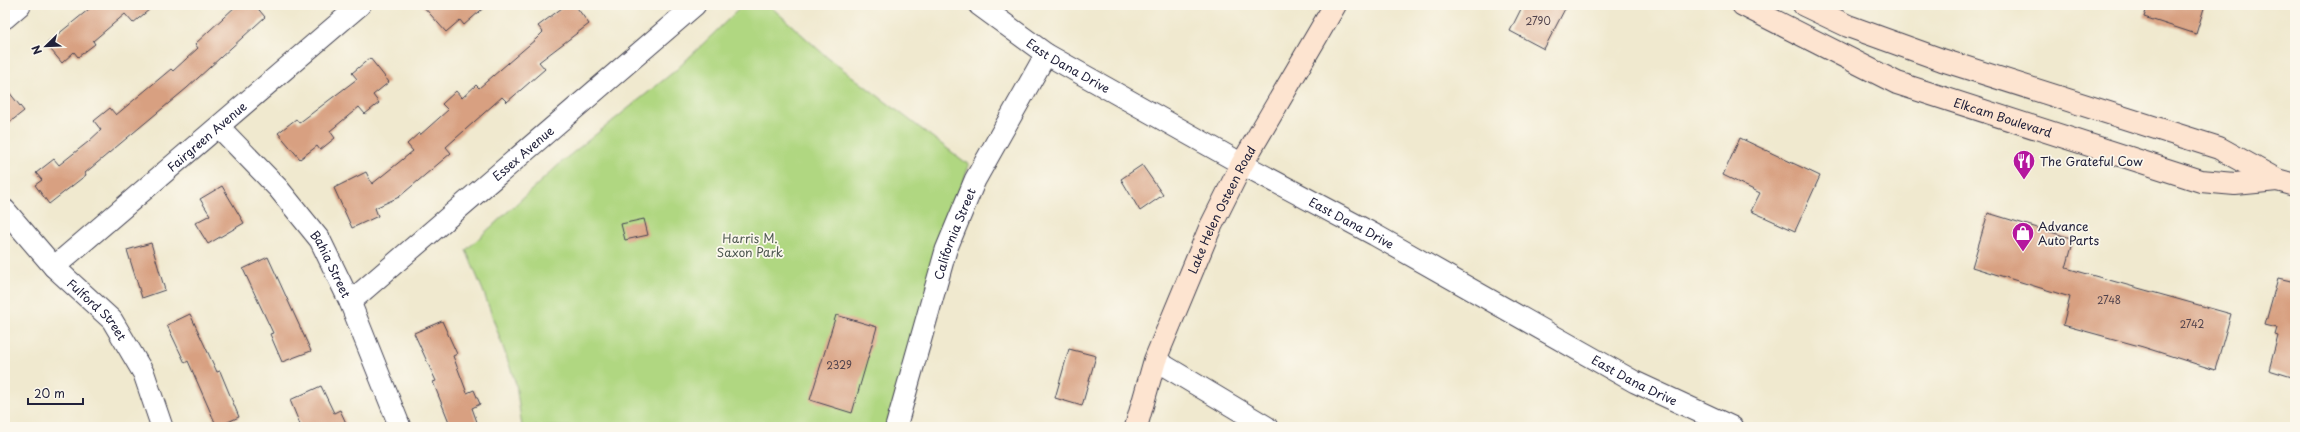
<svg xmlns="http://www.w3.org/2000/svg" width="2300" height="432" viewBox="0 0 2300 432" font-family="'Playpen Sans',sans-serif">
	<rect width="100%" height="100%" fill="#fbf7ec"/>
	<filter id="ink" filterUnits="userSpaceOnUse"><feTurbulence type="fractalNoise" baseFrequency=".025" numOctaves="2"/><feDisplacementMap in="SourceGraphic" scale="8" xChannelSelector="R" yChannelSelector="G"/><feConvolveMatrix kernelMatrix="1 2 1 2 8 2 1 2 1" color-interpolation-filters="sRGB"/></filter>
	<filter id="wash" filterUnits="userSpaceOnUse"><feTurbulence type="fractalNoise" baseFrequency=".012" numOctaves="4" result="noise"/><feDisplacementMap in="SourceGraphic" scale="16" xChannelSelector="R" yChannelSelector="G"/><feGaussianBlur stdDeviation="0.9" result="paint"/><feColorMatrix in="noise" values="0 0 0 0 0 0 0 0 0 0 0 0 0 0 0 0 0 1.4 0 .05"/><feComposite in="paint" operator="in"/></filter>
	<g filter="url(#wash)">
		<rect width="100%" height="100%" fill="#f0e9cf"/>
		<polygon fill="#b0d781" stroke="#697c5e" points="743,5 769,5 828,58 969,165 924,300 887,427 522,427 516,384 484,293 466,250 565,159 676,70"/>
		<g id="blocks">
			<g fill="#d8a081">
				<polygon points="94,5 155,5 133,23 125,14 93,41 95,44 78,57 74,52 62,63 46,44"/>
				<polygon points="237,5 255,5 265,17 187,88 85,173 86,175 49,204 35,185 42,180 36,173 54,159 59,165 88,142 101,130 94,121 110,108 116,115 171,69 173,71 198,48 195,44"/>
				<polygon points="422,5 487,5 464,25 460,20 446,32"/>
				<polygon points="566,5 575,5 589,24 539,62 545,69 507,102 502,97 446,147 451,153 399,197 375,208 378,216 352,228 334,188 366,172 372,184 413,151 407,144 419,133 420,135 448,110 442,104 456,91 462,98 476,85 479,88 536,39 543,32 538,26"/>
				<polygon points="1523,5 1567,5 1544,49 1510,31"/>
				<polygon points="2148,5 2205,5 2196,34 2144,17"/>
				<polygon points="370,58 389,82 373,95 379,103 365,114 359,107 330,131 335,138 320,150 317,146 300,159 278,133 296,119 299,123 357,79 352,73"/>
				<polygon points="5,87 24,111 5,126"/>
				<polygon points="1740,138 1820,176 1795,231 1751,211 1760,193 1723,175"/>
				<polygon points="1142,165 1163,195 1140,211 1121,179"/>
				<polygon points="222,186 244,223 208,244 195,223 210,215 200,199"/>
				<polygon points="1988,213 2074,239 2066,268 2231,314 2215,370 2143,347 2063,325 2070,297 1972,267"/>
				<polygon points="644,219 648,235 625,240 621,224"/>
				<polygon points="151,243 165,290 142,298 127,250"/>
				<polygon points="268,257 311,351 282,362 270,334 273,333 243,269"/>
				<polygon points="2278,278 2295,282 2295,378 2269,370 2278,336 2275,335 2277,328 2265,325"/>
				<polygon points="190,314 217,372 220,371 239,417 217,427 188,361 185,363 167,325"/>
				<polygon points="836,315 877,327 852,413 810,400"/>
				<polygon points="442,321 457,354 453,356 467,393 474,390 480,404 472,408 477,422 466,427 451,427 433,382 436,381 414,333"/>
				<polygon points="1069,349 1096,356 1082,406 1055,398"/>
				<polygon points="321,386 334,413 340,410 346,423 340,427 301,427 290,400"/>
			</g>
		</g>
	</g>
	<g filter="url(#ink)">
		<use href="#blocks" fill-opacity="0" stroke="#414051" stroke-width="1"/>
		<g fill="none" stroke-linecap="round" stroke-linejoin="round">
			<g stroke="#414051" stroke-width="23">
				<g id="street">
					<path id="s1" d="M979,5L1046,54L1242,164L1375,235L1635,382L1732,427"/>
					<polyline points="5,18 20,5"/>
					<path id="s2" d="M219,127L278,188L320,240L350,302L400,427"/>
					<path id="s3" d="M5,210L54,267L112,320L144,374L162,427"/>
					<path id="s4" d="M54,267L360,5"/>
					<path id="s5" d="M350,302L695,5"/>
					<polyline points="1155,360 1267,427"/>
					<path id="s6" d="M896,427L946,250L975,180L1046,54"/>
				</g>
			</g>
			<g stroke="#414051" stroke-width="24">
				<g id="secondary">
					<path id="s7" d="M1743,5L1897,83L2201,181L2235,184L2277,180"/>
					<polyline points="1804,5 1848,26 1942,60 2219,148 2277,180 2295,185"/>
					<path id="s8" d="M1136,427L1155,360L1210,228L1242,164L1335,5"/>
				</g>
			</g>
			<use href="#street" stroke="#fff" stroke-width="21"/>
			<use href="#secondary" stroke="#fde4d0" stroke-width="22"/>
		</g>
	</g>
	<defs>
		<g id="restaurant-pin" transform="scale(1.15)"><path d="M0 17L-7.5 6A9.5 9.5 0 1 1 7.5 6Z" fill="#b5179e" stroke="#fbf7ec"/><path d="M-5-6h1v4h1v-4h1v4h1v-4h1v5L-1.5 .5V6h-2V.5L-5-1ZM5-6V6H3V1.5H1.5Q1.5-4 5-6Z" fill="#fff"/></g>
		<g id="shop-pin" transform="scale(1.15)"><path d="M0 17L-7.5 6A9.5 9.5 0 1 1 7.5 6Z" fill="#b5179e" stroke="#fbf7ec"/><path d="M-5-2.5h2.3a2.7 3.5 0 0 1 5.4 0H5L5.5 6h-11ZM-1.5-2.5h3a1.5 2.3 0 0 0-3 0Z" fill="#fff"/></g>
	</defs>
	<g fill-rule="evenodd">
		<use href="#restaurant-pin" x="2024" y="161"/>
		<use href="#shop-pin" x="2023" y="233"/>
	</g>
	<g text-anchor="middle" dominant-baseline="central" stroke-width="3.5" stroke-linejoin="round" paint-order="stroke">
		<g font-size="10" fill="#50424c">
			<text x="1538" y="20">2790</text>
			<text x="2109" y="299">2748</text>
			<text x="2192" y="323">2742</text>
			<text x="839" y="364">2329</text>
		</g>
		<g font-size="12" fill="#22223b" stroke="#fbf7ec">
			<text stroke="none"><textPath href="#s1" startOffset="108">East Dana Drive</textPath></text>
			<text stroke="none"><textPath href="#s7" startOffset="284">Elkcam Boulevard</textPath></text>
			<text stroke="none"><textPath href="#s4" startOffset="201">Fairgreen Avenue</textPath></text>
			<text stroke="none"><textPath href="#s5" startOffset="228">Essex Avenue</textPath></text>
			<text stroke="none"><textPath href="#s8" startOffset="234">Lake Helen Osteen Road</textPath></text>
			<text stroke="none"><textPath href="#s1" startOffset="432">East Dana Drive</textPath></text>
			<text stroke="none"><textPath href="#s6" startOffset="202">California Street</textPath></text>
			<text stroke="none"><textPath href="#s2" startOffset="178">Bahia Street</textPath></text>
			<text stroke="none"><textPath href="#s3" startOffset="136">Fulford Street</textPath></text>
			<text stroke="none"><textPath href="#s1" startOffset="756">East Dana Drive</textPath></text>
		</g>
		<g font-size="12" fill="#22223b" stroke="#fbf7ec" text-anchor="start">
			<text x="2040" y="161">The Grateful Cow</text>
			<text x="2038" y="226">Advance<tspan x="2038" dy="14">Auto Parts</tspan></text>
		</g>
		<g font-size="12" fill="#4d5850" stroke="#fbf7ec">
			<text x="750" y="238">Harris M.<tspan x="750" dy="14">Saxon Park</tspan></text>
		</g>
	</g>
	<rect width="2300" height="432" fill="none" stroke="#fbf7ec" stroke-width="20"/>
	<g transform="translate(46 46) rotate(247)" stroke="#fbf7ec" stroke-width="3" paint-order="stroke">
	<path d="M0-3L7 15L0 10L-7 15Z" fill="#22223b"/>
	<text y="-6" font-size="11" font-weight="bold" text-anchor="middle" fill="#22223b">N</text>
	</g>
	<path d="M28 398v6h55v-6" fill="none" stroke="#22223b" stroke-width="2"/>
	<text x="34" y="398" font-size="12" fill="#22223b" stroke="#fbf7ec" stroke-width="3" paint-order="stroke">20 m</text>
</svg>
